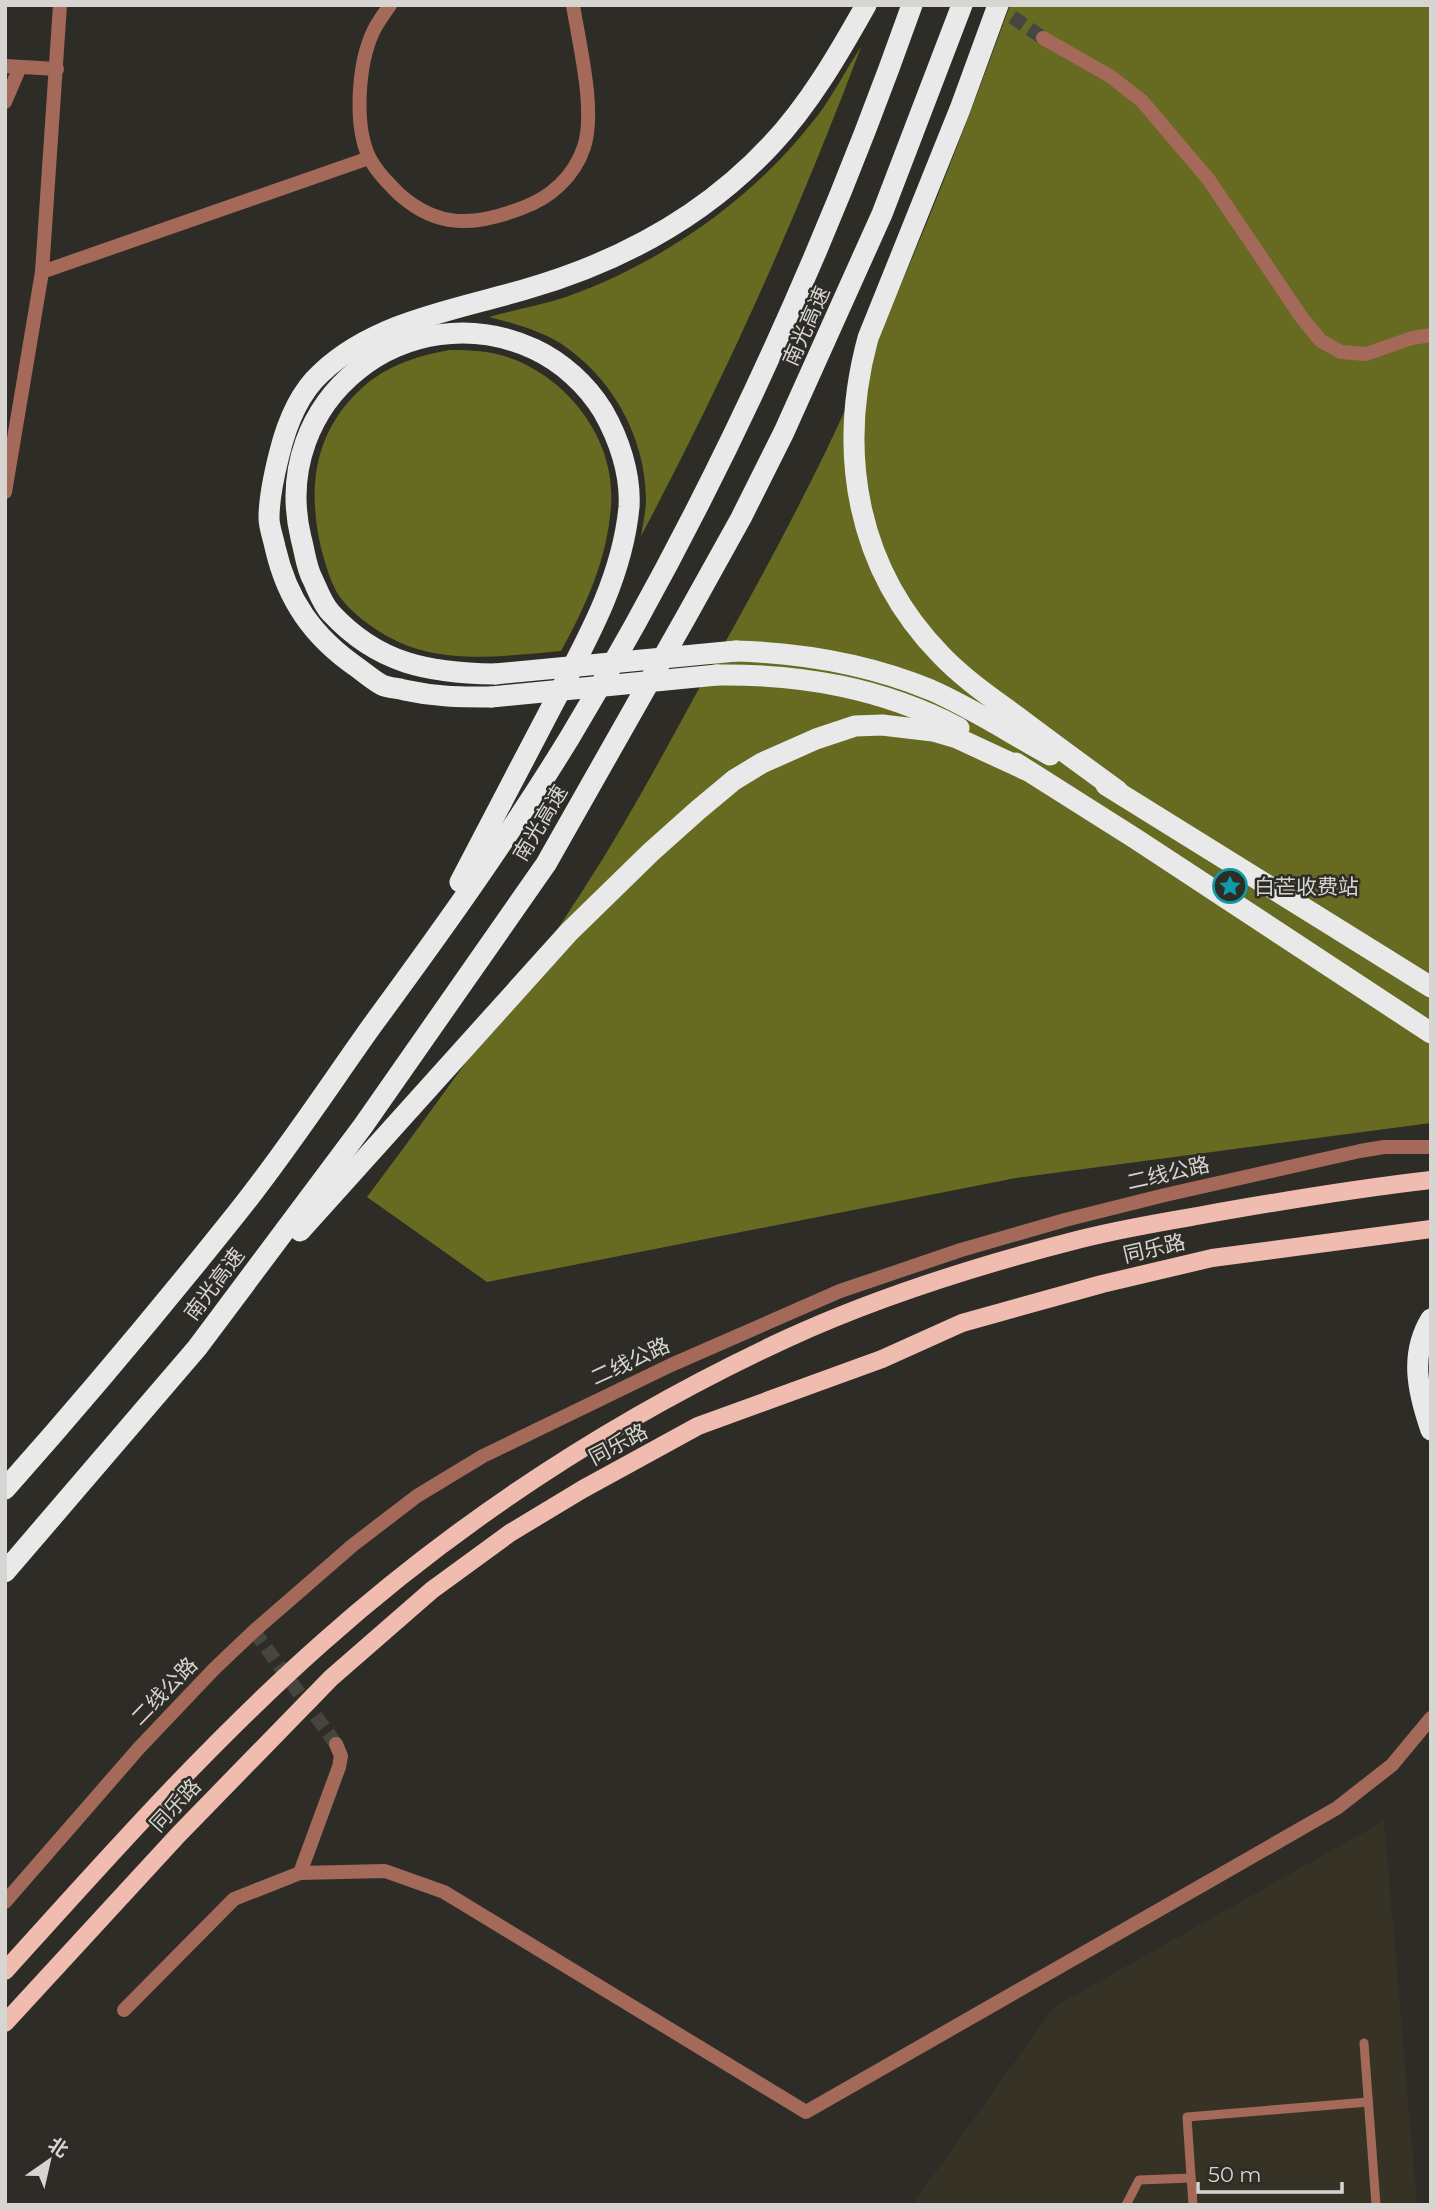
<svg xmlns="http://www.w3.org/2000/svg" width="1436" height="2210" viewBox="0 0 1436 2210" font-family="Montserrat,'Noto Sans SC',sans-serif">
	<rect width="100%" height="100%" fill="#2e2c26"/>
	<polygon fill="#373226" points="1384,1821 1417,2205 912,2205 1054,2007"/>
	<g fill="#666b21">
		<path d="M1010,5H1431V1123L1016,1178L487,1282L367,1197C442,1097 516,995 583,890C624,827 660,760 696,694C741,615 785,535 825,453C895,308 955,157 1010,5Z"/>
		<path d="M861,47C797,217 726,376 641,536C643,524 646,511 646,498C645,436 612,377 560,343C538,330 513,323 489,317C514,310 541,305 566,297C664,262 755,198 818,115C834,94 846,69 861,47Z"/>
		<path d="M449,350C471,350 493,351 513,359C570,381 616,441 611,505C608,557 586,606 561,651C513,655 461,663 414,648C389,640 360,621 343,601C331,587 326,565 321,548C307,487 314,431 363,387C388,365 417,356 449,350Z"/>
	</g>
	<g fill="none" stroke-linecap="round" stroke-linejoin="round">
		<g stroke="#474540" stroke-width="14" stroke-dasharray="14 7" stroke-linecap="butt">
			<polyline points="995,5 1043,38"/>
			<polyline points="254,1631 336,1744"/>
		</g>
		<g stroke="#a56959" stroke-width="9">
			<polyline points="1364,2043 1376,2205"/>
			<polyline points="1126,2205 1139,2180 1191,2178"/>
			<polyline points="1193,2205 1187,2117 1368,2102"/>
		</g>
		<g stroke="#a56959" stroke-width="14">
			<path d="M390,5C384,14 377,23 373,32C358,64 354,125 369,157C376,171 388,183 399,194C438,229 475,226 522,208C550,198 574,177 584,147C596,110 579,44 573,5"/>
			<polyline points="1043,38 1110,76 1142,101 1209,180 1302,318 1321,341 1341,352 1366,354 1412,338 1431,335"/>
			<polyline points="5,66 57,69"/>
			<polyline points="5,102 20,67"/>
			<polyline points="42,272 369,158"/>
			<polyline points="5,492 42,272 60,5"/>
			<polyline points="300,1873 339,1767 341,1756 336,1744"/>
			<polyline points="5,1902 139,1748 214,1669 254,1631 353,1545 417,1496 483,1456 671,1365 840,1291 961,1250 1065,1220 1165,1195 1360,1151 1384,1147 1431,1147"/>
			<polyline points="124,2010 234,1899 300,1873 385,1871 444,1892 806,2112 1337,1808 1392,1765 1431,1718"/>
		</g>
		<g stroke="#efbcaf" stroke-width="18">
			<path d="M5,1971C107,1858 208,1744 322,1643C460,1520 618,1417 786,1339C877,1297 976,1266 1073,1241C1114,1230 1156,1223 1197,1216C1275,1202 1352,1189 1431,1180"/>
			<polyline points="5,2023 179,1834 331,1678 432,1590 510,1533 583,1489 698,1426 882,1359 962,1323 1102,1284 1212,1258 1431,1229"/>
		</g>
		<g stroke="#e9e9e9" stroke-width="21">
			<path d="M998,5L960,109L868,338C837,452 856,568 941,655C964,679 992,698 1019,718C1052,743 1085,767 1118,791"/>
			<path d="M736,651C804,653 868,664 931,690C972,708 1010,733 1050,755"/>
			<path d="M717,675C802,674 882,688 959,728"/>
			<path d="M491,697C458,697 436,697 404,690C397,688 388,688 382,685C373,680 365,673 358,668C313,637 287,600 275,547C273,537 269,527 269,518C269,497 274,475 279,455C286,426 299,393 321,373C375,322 454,310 523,290C618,263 704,217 771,145C809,105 839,53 866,5"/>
			<polyline points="1016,763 1136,839 1431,1033"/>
			<polyline points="1106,785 1431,987"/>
			<path d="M460,882C490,825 520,767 550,710C584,645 622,581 629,507C631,474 619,439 603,411C587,385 562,362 534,349C407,291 268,400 301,538C305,552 306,568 313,580C318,591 323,605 331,613C378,664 429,673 495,674"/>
			<polyline points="300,1231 569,932 651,852 698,810 734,780 762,763 816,739 855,726 882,725 933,731 957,738 1026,770"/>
			<path d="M1431,1319C1409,1355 1418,1392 1431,1430"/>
			<path d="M5,1489C85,1399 162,1307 237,1213C285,1153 327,1089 371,1027C440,933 509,837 570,737C709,506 822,259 912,5"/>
			<polyline points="5,1572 197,1348 363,1126 546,864 686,617 741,518 784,432 882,214 962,5"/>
		</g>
		<g stroke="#e9e9e9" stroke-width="21">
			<polyline points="495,674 736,651"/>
			<polyline points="491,697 717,675"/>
		</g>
	</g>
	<defs>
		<g id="sight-ring" transform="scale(1.75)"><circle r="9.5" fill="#2e2c26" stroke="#0f9aa8" stroke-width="1.5"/><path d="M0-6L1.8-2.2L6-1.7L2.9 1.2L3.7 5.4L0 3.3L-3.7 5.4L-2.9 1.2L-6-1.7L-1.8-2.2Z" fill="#0f9aa8"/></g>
	</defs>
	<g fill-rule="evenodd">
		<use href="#sight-ring" x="1230" y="886"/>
	</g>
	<g text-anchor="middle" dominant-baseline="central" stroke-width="5" stroke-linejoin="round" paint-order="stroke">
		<g font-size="21" fill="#d6d5d1" stroke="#2e2c26">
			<text transform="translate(806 326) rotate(-66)">南光高速</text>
			<text transform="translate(540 823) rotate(-59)">南光高速</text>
			<text transform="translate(1168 1173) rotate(-13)">二线公路</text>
			<text transform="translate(1154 1248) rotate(-13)">同乐路</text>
			<text transform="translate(214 1284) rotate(-53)">南光高速</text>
			<text transform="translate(630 1361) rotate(-25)">二线公路</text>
			<text transform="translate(618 1444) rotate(-28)">同乐路</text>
			<text transform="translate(164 1691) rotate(-46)">二线公路</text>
			<text transform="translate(175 1805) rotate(-47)">同乐路</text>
		</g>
		<g font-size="21" fill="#d6d5d1" stroke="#2e2c26" text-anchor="start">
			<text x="1254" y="886">白芒收费站</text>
		</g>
	</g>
	<rect width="1436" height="2210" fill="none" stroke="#d6d5d1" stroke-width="14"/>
	<g transform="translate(49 2161) rotate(34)" stroke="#2e2c26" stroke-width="5" paint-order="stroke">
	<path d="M0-5L12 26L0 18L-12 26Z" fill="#d6d5d1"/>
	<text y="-10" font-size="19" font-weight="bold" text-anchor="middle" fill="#d6d5d1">北</text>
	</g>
	<path d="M1198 2182v10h144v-10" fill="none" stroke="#d6d5d1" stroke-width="3.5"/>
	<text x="1208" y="2182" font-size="21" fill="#d6d5d1" stroke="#2e2c26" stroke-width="5" paint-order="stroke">50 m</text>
</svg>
